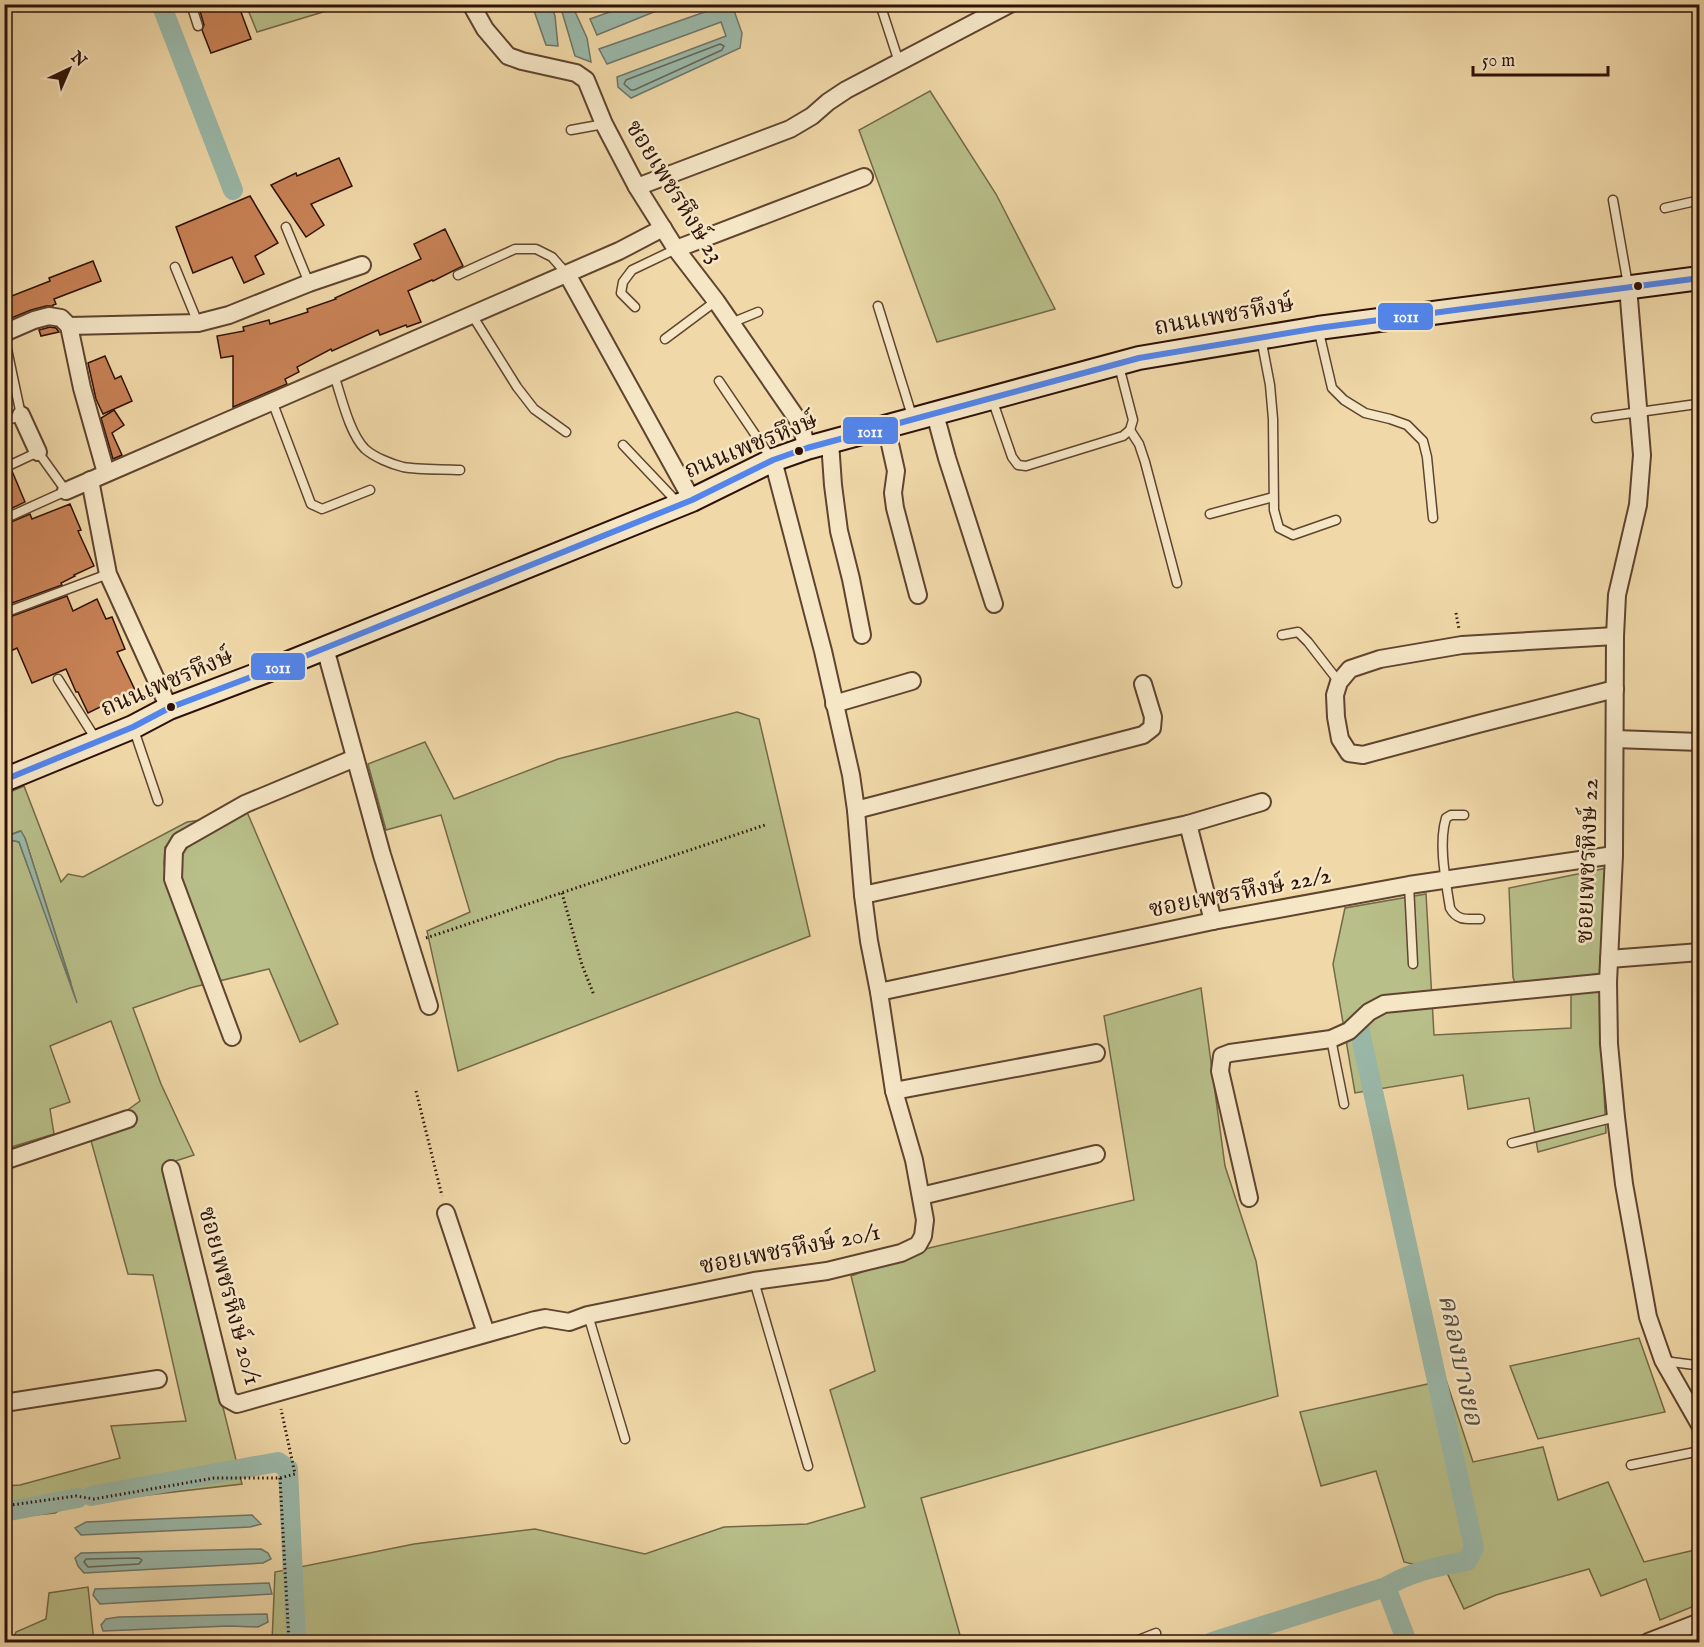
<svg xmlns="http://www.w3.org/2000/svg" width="1704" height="1647" viewBox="0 0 1704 1647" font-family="'IM FELL English','Noto Serif Thai',serif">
	<rect width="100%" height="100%" fill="#f0d8a8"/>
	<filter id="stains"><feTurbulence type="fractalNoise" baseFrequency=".00333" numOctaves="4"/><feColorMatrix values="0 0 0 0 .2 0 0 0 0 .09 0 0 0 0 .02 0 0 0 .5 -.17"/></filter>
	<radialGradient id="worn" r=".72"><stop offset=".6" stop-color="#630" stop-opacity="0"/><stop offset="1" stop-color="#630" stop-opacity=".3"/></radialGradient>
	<g fill="#b8bf89" stroke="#746848" stroke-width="1.5">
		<polygon points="246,5 346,5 257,32"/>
		<polygon points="930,91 996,194 1055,309 937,342 859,130"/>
		<polygon points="737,712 759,719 810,936 458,1071 427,931 470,912 441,815 386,830 368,764 425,742 454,799 558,759"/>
		<polygon points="24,786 61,882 68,874 83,877 187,822 201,820 165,847 164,865 206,984 190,988 133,1008 161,1084 194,1155 163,1165 242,1484 70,1504 55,1513 5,1518 5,1486 20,1485 120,1458 111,1426 186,1421 153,1275 128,1274 90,1137 140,1101 111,1021 50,1046 70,1102 50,1109 54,1134 5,1149 4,843 11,840 19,842 71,983 25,838 20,831 5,837 5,794"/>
		<polygon points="247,812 338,1024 300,1042 269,969 219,981 183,882 179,856 196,839"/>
		<polygon points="1607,868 1602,1049 1606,1133 1538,1152 1529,1098 1468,1109 1463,1075 1355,1093 1333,964 1345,908 1426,894 1434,1035 1571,1028 1571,991 1519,996 1513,977 1509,888"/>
		<polygon points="1201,988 1225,1166 1256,1261 1278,1396 921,1498 962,1642 272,1642 275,1572 414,1544 535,1529 645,1554 724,1527 807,1524 865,1507 830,1390 875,1371 851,1276 929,1248 1134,1200 1104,1016"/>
		<polygon points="1639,1338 1665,1412 1538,1439 1510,1366"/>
		<polygon points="1446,1380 1473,1462 1543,1447 1558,1500 1608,1482 1644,1562 1699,1549 1699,1604 1660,1620 1646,1579 1601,1596 1589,1569 1496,1595 1464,1609 1447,1573 1404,1562 1376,1471 1321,1486 1300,1412"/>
		<polygon points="88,1587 94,1642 12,1642 16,1632 46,1619 49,1593"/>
	</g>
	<g fill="#9ab9aa" stroke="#6f7669" stroke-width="1.5">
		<polygon points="532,5 551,5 555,16 558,46 546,45"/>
		<polygon points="560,5 572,5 587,38 591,62 575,56"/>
		<polygon points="629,5 671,5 597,35 590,19"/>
		<polygon points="718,5 732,5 742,33 740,48 631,98 618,87 617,77 726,36 721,22 607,64 599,49 719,7"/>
		<polygon points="21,831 25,838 77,1003 19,842 11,840 5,843 5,837"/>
		<polygon points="252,1515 261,1524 250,1527 81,1535 75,1528 86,1522"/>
		<polygon points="261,1549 268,1553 271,1559 263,1563 84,1573 78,1566 75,1558 81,1553"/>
		<polygon points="269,1583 272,1594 100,1604 93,1595 95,1589"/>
		<polygon points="267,1614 268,1622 258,1627 229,1626 103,1631 101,1625 106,1619 119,1617"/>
	</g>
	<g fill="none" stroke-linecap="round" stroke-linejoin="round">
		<g stroke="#646658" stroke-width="1.5">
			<polygon points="720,44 724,46 722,50 634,90 631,90 624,84 626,80"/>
			<polygon points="139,1558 142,1560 139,1564 88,1567 84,1562 86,1559"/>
		</g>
		<g stroke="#9ab9aa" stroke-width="20">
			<polyline points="161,4 233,190"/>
			<polyline points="91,1496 278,1462 288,1469 296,1642"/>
			<polyline points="4,1512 78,1498"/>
			<polyline points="1386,1587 1407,1642"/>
			<path d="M1212,1642L1386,1587C1410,1572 1439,1566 1467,1561L1474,1548L1359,1028"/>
		</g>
	</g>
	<g fill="#c88256" stroke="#2f1207" stroke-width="1.5">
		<polygon points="198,4 238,4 251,39 211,53 202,30 204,25"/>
		<polygon points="339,158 352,186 311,204 324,225 306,237 271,185 296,173 297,176"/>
		<polygon points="250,196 278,243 255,256 264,274 244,283 232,257 193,273 176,227"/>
		<polygon points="445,229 463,266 433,281 432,280 408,291 421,322 407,327 406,325 380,335 378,330 332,351 331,349 297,367 299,372 285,379 287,384 233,407 233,356 221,358 217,336 244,331 243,327 269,320 270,324 308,312 307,309 336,299 335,298 421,259 414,244"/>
		<polygon points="93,261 101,281 54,299 56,304 53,305 53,306 46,306 31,310 4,321 4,299 50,281 49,278"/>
		<polygon points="50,327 56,328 59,332 41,336 39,330"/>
		<polygon points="105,356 115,379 121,376 132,401 103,414 96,399 88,363"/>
		<polygon points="114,410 124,425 112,433 122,455 113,459 101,418"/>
		<polygon points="12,471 25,502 4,512 4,474"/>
		<polygon points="70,504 81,530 78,531 94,566 74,575 75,576 61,583 62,585 4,606 4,525 30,514 32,519"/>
		<polygon points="67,596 73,611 97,599 106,619 112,617 125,649 117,652 135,690 88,713 78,692 76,692 66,669 32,683 17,648 4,654 4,619"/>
	</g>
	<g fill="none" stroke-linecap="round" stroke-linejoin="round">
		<g stroke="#5f442f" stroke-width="11">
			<g id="lane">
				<polyline points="191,4 198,26"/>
				<polyline points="880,4 899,62"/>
				<polyline points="571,130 604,124"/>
				<polyline points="1613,200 1628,285"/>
				<polyline points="1665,208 1700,200"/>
				<polyline points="286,227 309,283"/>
				<polyline points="175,267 198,323"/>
				<polyline points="458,275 515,249 536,249 552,257 567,274"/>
				<polyline points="878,306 913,419"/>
				<polyline points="635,307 621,293 623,282 632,270 676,249"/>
				<polyline points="472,315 517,387 534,409 566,432"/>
				<polyline points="731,323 758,312"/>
				<polyline points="1318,328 1332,388 1344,400 1365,413 1390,419 1407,425 1423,441 1427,457 1433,518"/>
				<polyline points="4,335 21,415 4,422"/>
				<polyline points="1261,338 1270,385 1273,419 1274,510 1279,528 1293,535 1336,520"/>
				<polyline points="665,339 716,301"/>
				<path d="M334,375C341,395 349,433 365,449C374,457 391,464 403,467C419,470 443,469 460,470"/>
				<polyline points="719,381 771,458"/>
				<polyline points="992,399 1012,457 1018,465 1026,466 1123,436 1130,430 1133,420 1119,366"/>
				<polyline points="272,401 311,504 322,509 370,490"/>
				<polyline points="1596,418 1697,404"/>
				<polyline points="1130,430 1139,444 1145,462 1177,583"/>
				<polyline points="623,445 678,503"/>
				<polyline points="4,468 38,452 66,491 4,519"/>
				<polyline points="1210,514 1273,497"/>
				<polyline points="4,613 108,574"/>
				<polyline points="1282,635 1298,632 1308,642 1339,682"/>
				<polyline points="58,679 97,741"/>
				<polyline points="133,727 158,801"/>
				<path d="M1464,815H1451L1446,818C1438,844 1446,882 1450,908C1457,921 1467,919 1480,919"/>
				<polyline points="1409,885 1413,964"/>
				<polyline points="1331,1039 1344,1104"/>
				<polyline points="1512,1143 1616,1117"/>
				<polyline points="754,1281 808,1466"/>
				<polyline points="588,1315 625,1439"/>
				<polyline points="1664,1361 1695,1365 1700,1368"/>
				<polyline points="1631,1465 1700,1451"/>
				<polyline points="1133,1642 1156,1633"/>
			</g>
		</g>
		<g stroke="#5f442f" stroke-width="20">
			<g id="street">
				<polyline points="471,4 485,29 508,56 522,61 576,73 586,80 604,124 637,187 676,249 716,301 800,423 807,448"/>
				<polyline points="637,187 790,129 812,116 828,102 846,90 1010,4"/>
				<polyline points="676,249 864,177"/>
				<polyline points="567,274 692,500"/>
				<polyline points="1628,287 1642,455 1638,505 1617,595 1615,636 1614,855 1608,982 1609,1044 1616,1117 1624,1184 1648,1317 1663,1360 1700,1425"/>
				<polyline points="69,326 198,323 229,315 309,283 362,265"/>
				<polyline points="4,333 34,320 49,316 61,318 69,326 82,388 106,473"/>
				<polyline points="935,414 947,458 994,604"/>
				<polyline points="21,415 38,452"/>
				<polyline points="886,426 896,471 893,493 895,508 918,595"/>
				<polyline points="830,442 833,485 839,531 851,579 862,635"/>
				<polyline points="90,480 108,574 169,708"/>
				<polyline points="66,491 619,251 663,228"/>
				<polyline points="325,648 382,855 429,1006"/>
				<polyline points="1615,689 1478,724 1363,755 1349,753 1340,739 1336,717 1335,695 1339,682 1350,669 1380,659 1462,645 1615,636"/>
				<polyline points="834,704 912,681"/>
				<polyline points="1615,739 1700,742"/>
				<polyline points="856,810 1143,735 1152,728 1153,717 1143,684"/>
				<polyline points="1188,824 1262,802"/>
				<polyline points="863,895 1188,824 1213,921"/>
				<polyline points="1609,959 1700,952"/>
				<polyline points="879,992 1213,921 1409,885 1614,855"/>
				<polyline points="232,1037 173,879 174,851 180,841 245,804 355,758"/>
				<polyline points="894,1091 1096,1053"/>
				<polyline points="4,1161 128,1119"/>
				<polyline points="171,1169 228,1399 237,1404 535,1320 545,1318 569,1322 588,1315 754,1281 827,1271 901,1253 918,1245 923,1236 925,1220 914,1160 894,1091 879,992 869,941 863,895 856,810 851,775 823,651 773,460"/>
				<polyline points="921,1196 1096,1154"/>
				<polyline points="1249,1198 1220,1071 1222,1056 1230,1053 1331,1039 1349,1031 1369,1012 1384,1004 1608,982"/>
				<polyline points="446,1213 486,1333"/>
				<polyline points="4,1403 158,1379"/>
				<polyline points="1648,1642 1700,1622"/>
			</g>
		</g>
		<g stroke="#2f1207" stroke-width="26">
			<polyline id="secondary" points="4,780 133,727 169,708 288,663 692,500 773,460 807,448 1139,358 1318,328 1700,278"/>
		</g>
		<g stroke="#2f1207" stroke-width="3" stroke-dasharray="1.5 3" stroke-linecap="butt">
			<polyline points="1456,613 1459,629"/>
			<polyline points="562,893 582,965 594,995"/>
			<polyline points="426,938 765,825"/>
			<polyline points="416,1091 442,1196"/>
			<polyline points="280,1478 289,1642"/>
			<polyline points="4,1506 76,1496 94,1499 214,1478 280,1478 295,1474 281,1409"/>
		</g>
		<use href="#lane" stroke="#f5e6c6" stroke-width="8"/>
		<use href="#street" stroke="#f5e6c6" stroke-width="16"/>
		<use href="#secondary" stroke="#f5e6c6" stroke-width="22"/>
		<g stroke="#f5e6c6" stroke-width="10">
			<polyline id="bus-1" points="4,780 133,727 169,708 288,663 692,500 773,460 807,448 1139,358 1318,328 1700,278"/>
		</g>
		<use href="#bus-1" stroke="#5385ea" stroke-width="6"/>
	</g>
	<g fill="#2f1207" stroke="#f5e6c6" stroke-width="2">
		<circle cx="1638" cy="286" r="5"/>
		<circle cx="799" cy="451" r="5"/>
		<circle cx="171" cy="707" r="5"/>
	</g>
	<g text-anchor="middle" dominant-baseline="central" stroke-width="5" stroke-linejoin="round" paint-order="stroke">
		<g font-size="24" fill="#2f1207" stroke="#f5e6c6">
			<text transform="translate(674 192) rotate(58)">ซอยเพชรหึงษ์ 23</text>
			<text transform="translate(1224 316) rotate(-10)">ถนนเพชรหึงษ์</text>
			<text transform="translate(751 446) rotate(-22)">ถนนเพชรหึงษ์</text>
			<text transform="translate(167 683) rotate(-23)">ถนนเพชรหึงษ์</text>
			<text transform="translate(1588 861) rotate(-88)">ซอยเพชรหึงษ์ 22</text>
			<text transform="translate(1240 893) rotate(-11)">ซอยเพชรหึงษ์ 22/2</text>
			<text transform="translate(790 1250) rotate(-11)">ซอยเพชรหึงษ์ 20/1</text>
			<text transform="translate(229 1296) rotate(75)">ซอยเพชรหึงษ์ 20/1</text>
		</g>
		<g font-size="26" font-style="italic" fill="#544c40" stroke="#f5e6c6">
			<text transform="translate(1460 1360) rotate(78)">คลองบางยอ</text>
		</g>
	</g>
	<g stroke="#f5e6c6" stroke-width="2">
		<rect x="1377" y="302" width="57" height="29" rx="6" fill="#5385ea"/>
		<rect x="842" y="416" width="57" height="29" rx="6" fill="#5385ea"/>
		<rect x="250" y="652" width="56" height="29" rx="6" fill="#5385ea"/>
	</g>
	<g font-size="16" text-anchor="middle" font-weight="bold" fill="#fff">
		<text x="1406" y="322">1011</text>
		<text x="870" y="437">1011</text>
		<text x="278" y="673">1011</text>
	</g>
	<rect width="1704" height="1647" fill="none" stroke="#f0d8a8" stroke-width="24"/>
	<rect x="6" y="6" width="1692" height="1635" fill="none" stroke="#2f1207" stroke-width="3"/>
	<rect x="12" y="12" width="1680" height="1623" fill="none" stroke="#2f1207" stroke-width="1.5"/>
	<g transform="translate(69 69) rotate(44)" stroke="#f5e6c6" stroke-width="4.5" paint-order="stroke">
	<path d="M0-4.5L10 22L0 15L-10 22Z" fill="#2f1207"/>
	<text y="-9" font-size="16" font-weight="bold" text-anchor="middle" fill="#2f1207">N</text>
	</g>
	<path d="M1473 66v9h135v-9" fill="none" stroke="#2f1207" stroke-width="3"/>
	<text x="1482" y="66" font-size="18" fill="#2f1207" stroke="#f5e6c6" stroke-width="4.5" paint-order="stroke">50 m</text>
	<rect width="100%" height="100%" filter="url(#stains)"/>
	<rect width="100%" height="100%" fill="url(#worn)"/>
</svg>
